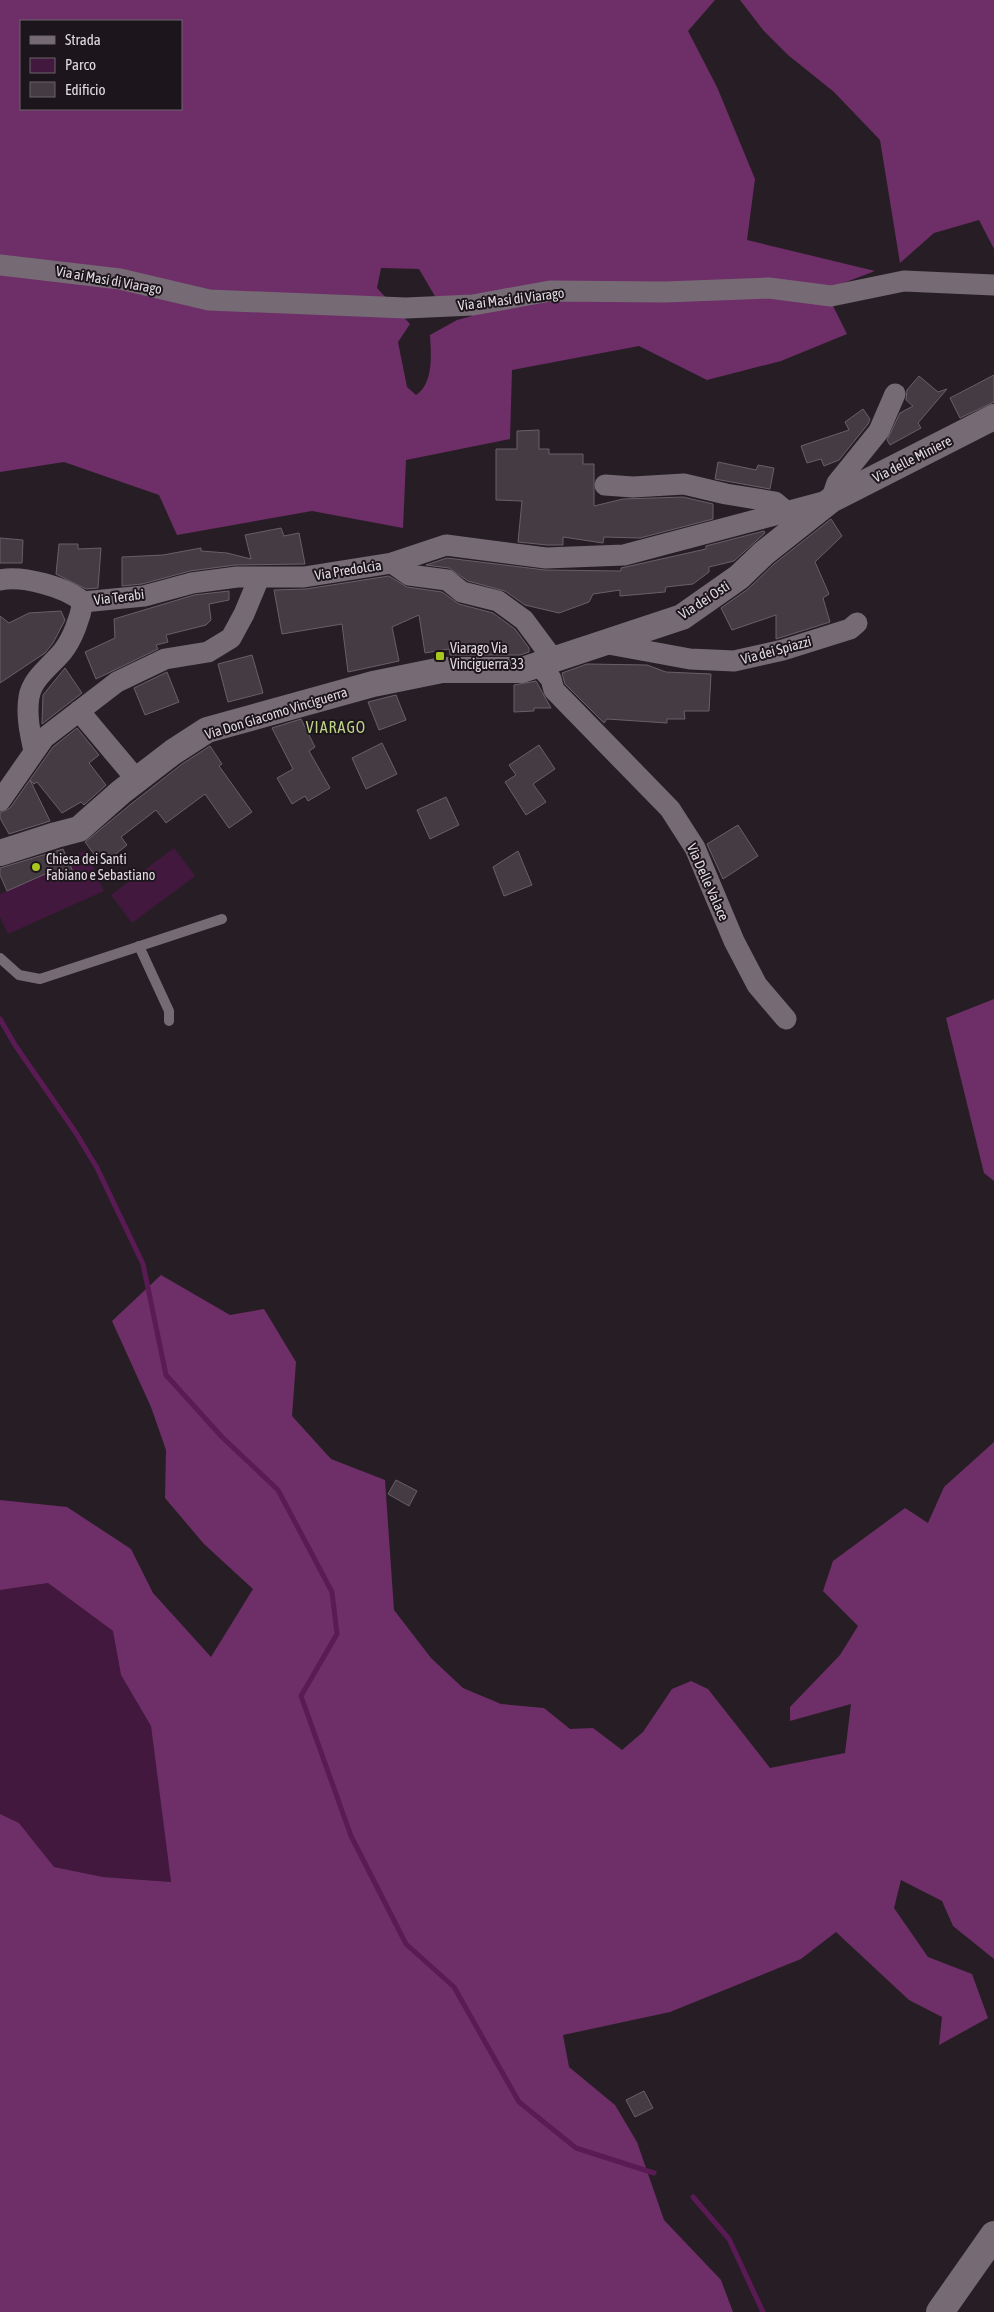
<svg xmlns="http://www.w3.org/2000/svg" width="994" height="2312" viewBox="0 0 994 2312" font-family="'Asap Condensed',sans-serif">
	<rect width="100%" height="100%" fill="#271e25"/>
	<g fill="#42183e">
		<polygon points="174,848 195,876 132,923 111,895"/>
		<polygon points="86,850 104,891 8,934 0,917 0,894 52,871 57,882 74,874 67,859"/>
		<polygon points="48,1583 113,1631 121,1675 151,1726 171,1882 103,1877 54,1867 19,1823 0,1814 0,1590"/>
	</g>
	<g fill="#6e2e68" fill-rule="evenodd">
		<path d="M0,0H715L688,31L717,87L755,179L747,240L875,271L825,290L847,334L781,361L707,380L639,346L512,370L510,439L406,460L403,528L312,511L177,535L159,495L64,462L0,472ZM21,21H181V109H21ZM381,268L419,269L436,298L472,296V316L457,320L430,335C431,354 434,383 416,395L407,387L398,342L410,324L377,288Z"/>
		<polygon points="740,0 994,0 994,249 979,220 934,233 900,263 880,140 834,92 788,55 763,30"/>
		<polygon points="994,999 994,1181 984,1173 946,1018"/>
		<polygon points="161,1275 230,1315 264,1309 296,1362 292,1416 331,1459 385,1480 394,1610 431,1658 463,1688 501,1704 544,1708 570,1729 593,1728 622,1750 643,1732 672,1689 691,1681 708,1689 770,1768 845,1753 851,1704 790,1721 790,1707 840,1655 858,1626 823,1591 833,1561 905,1508 928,1523 944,1487 994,1442 994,1959 953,1926 942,1901 901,1880 894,1908 928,1957 972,1974 988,2018 939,2045 942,2017 909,2000 836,1932 801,1959 670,2012 563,2035 569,2067 615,2105 637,2142 664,2220 721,2280 733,2312 0,2312 0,1814 19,1823 54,1867 103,1877 171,1882 151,1726 121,1675 113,1631 48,1583 0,1590 0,1500 67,1507 131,1549 153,1593 211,1657 253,1589 204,1544 165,1498 166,1450 151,1407 112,1321"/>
	</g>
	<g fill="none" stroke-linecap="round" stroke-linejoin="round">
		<g stroke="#5a1b55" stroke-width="5">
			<polyline points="0,1019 15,1045 76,1133 97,1168 143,1264 166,1375 222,1437 278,1490 332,1592 337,1634 301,1696 351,1836 406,1944 454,1987 519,2102 576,2148 654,2173"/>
			<polyline points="693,2197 729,2239 763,2312"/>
		</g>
	</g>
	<g fill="#453b43" stroke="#6a5f68">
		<polygon points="994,375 994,402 960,418 950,398"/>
		<polygon points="919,376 938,392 947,389 918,423 921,428 890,445 887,440 900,413 913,406 906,400 907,390"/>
		<polygon points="863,409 870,419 868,424 839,460 824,466 821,459 807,463 801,446 849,430 845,422"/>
		<polygon points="539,430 539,449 549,449 549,454 583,454 583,464 594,464 594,506 623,499 683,497 713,504 713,519 640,538 604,537 603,543 563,537 563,545 547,545 518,542 522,501 496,500 496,449 517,449 517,431"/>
		<polygon points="718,462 756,470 758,465 774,468 770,489 715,479"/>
		<polygon points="831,519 842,536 815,562 829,594 823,598 830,622 776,639 776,615 732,630 721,608 748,589 774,564"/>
		<polygon points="281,528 284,536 299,533 305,564 235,565 190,571 142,584 122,586 122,557 163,555 201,548 201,551 227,553 251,559 245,535"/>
		<polygon points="764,531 765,533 734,561 709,567 709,572 693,584 666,587 665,592 620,596 620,590 593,594 589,602 559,613 525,605 505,591 468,581 449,568 426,565 447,558 545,570 621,571 621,568 706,549 706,546"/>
		<polygon points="0,538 23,540 22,563 0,563"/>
		<polygon points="59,544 78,544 78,549 101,548 98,588 86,589 56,574"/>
		<polygon points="389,576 407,587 442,592 459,604 493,613 515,629 529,648 529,652 520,655 450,655 449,649 425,653 419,615 392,627 399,661 348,672 342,624 282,634 274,590 306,589"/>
		<polygon points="229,591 229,600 209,604 211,620 206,625 166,635 168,642 156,645 158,649 96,679 85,652 115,638 114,619 194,595"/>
		<polygon points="61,611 65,620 53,643 45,653 0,683 0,616 9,623 29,613"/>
		<polygon points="252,655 263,693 228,702 218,664"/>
		<polygon points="587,664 647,665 666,672 711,674 709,711 684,711 685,719 667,719 667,723 607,719 604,723 565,684 562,673"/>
		<polygon points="65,668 82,693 42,724 43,695"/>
		<polygon points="167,672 179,702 145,715 134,688"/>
		<polygon points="536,681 551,708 534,708 534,711 514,712 514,685"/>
		<polygon points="396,695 406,720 379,730 368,702"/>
		<polygon points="301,719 315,747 309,751 330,788 308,801 305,796 292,804 277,778 293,769 272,728"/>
		<polygon points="77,728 99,755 89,763 106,785 84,805 81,802 62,813 37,782 34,784 30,780 50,821 9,834 0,818 0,813 10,808 53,747"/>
		<polygon points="382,743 397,774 366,789 352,758"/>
		<polygon points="539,745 555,769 533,784 546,802 526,815 505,782 516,775 509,765"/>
		<polygon points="210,746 222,764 219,766 252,812 229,828 205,794 166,823 156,810 121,837 127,845 112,857 110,854 100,862 85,842 131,804 182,764"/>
		<polygon points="446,797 459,825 430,839 417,810"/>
		<polygon points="738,825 758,856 723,879 707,844"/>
		<polygon points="63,849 74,874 57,882 52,871 7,891 0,875 0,868"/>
		<polygon points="518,851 532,885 504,896 493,867"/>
		<polygon points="396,1480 417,1491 409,1506 388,1494"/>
		<polygon points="644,2091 653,2108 635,2117 626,2100"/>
	</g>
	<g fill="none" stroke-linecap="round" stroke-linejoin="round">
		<g stroke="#766b74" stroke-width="10">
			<polyline points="139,946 169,1011 169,1021"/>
			<polyline points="0,958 19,975 40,979 222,919"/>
		</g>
		<g stroke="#766b74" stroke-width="21">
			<polyline points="0,265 120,279 209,300 406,308 473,305 550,291 665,292 769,288 831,296 904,281 994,285"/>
			<polyline points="605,485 633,487 684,484 726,494 775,502 787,512"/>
			<polyline points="392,563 409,575 447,580 462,592 498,601 524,620 553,659"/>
			<path d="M0,580C22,575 66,587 83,602"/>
			<polyline points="83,602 144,596 192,583 237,577 304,577 392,563 446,545 546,558 624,555 831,500 837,483 879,431 895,394"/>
			<polyline points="603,643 690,659 734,661 783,650 850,629 857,623"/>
			<polyline points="538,664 551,679 554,690 670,809 695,848 734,941 757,985 786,1019"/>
			<polyline points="79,711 137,780"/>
			<path d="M34,751C30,733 26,715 29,697C32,678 52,665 63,651C73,638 80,618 83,602"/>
			<polyline points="0,801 44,738 117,682 165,659 208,652 231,638 244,614 259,578"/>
		</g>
		<polyline stroke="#766b74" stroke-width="26" points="0,853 56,835 79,829 121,792 173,752 207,730 373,684 442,670 522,670 682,617 739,577 764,553 831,500 994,417"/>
		<polyline stroke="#766b74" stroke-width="28" points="940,2312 994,2235"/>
	</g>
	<g fill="#a7c71e" stroke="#1d151c" stroke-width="2">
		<rect x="435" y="651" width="10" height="10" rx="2.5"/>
		<circle cx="36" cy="867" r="5"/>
	</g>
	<g text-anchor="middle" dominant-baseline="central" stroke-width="4" stroke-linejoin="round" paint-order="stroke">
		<g font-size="14" fill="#e1dbe0" stroke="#1d151c">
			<text transform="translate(109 280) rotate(10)">Via ai Masi di Viarago</text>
			<text transform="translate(511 299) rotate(-7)">Via ai Masi di Viarago</text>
			<text transform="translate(912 459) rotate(-27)">Via delle Miniere</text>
			<text transform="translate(348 570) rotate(-9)">Via Predolcia</text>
			<text transform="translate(119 597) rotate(-7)">Via Terabi</text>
			<text transform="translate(704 600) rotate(-33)">Via dei Osti</text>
			<text transform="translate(776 650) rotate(-15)">Via dei Spiazzi</text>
			<text transform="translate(276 713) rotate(-17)">Via Don Giacomo Vinciguerra</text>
			<text transform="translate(708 882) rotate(66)">Via Delle Valace</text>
		</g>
		<g font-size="14" fill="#e1dbe0" stroke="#1d151c" text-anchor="start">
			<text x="450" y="648">Viarago Via<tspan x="450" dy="16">Vinciguerra 33</tspan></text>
			<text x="46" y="859">Chiesa dei Santi<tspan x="46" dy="16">Fabiano e Sebastiano</tspan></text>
		</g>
		<g font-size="16" letter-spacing="1" fill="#bed288" stroke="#1d151c">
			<text x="336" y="727">VIARAGO</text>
		</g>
	</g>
	<rect x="20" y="20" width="162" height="90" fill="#1d151c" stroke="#6b646a"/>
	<rect x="30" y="36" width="25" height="8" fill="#766b74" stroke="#6b646a"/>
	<text x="65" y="45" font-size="15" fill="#e1dbe0">Strada</text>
	<rect x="30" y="58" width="25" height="15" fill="#42183e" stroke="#6b646a"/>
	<text x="65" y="70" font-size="15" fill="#e1dbe0">Parco</text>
	<rect x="30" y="82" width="25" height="15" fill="#453b43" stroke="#6b646a"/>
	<text x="65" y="95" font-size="15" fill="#e1dbe0">Edificio</text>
</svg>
